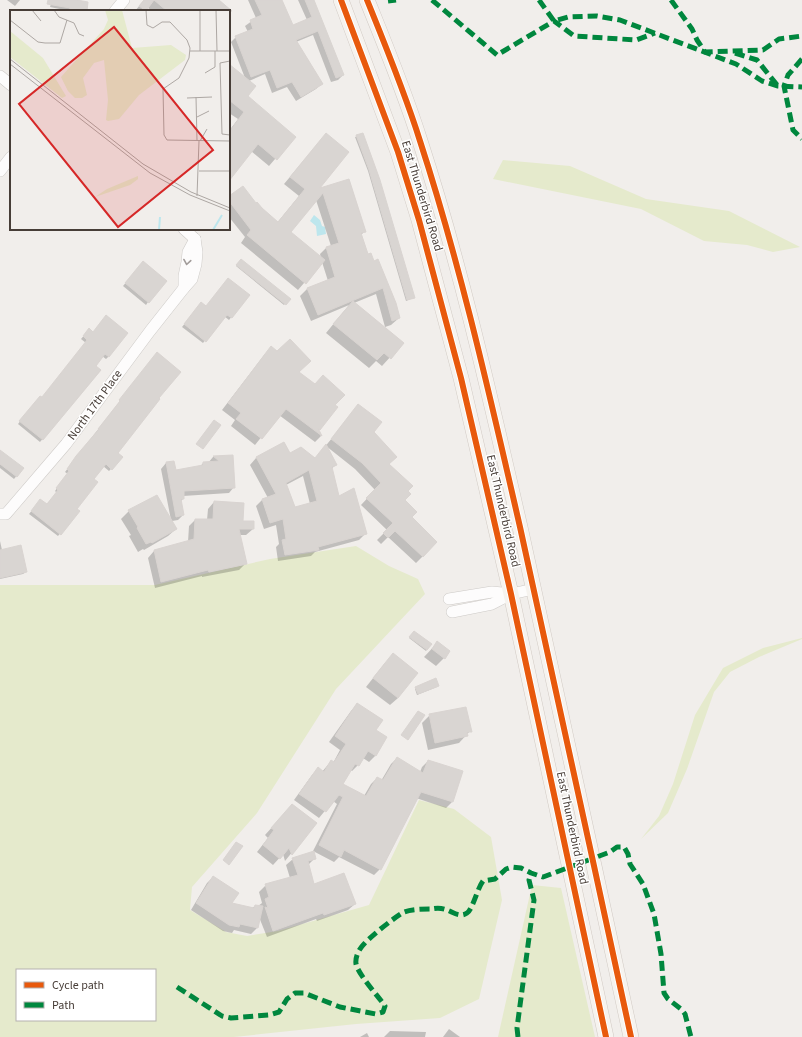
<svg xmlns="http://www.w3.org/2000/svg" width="802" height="1037" viewBox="0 0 802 1037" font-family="'Source Sans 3',sans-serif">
	<rect width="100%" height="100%" fill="#f1eeeb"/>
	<g fill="#e5eacc" fill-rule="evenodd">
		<polygon points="503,160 570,166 646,199 729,211 800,247 773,252 747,245 704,241 641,209 493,179"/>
		<path d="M356,546L389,566L418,579L425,594L336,689L257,813L192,887L190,910L226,932L247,936L278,931L369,905L419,800L454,809L491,837L502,900L479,999L440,1018L356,1024L234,1037H0V585H155L270,559ZM17,970H155V1020H17Z"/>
		<polygon points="802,638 802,639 759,657 730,672 714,692 687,769 668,813 641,839 659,816 673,784 695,715 723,668 763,648"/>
		<polygon points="532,885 561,888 595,1037 498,1037"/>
	</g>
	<polygon fill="#bde6ed" points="314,215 320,220 322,226 325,227 326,234 317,236 316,226 310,221"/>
	<g fill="#0003" fill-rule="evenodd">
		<polygon points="7,0 20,0 15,6"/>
		<polygon points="52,0 78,0 86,11 69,11 50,7"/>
		<polygon points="144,0 217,0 227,11 152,11 147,7 144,11 135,11"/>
		<polygon points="248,0 281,0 292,26 307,20 298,0 313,0 343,75 338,80 331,82 313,35 296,42 321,84 316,89 296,101 287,87 272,93 265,74 249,81 246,97 294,137 269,166 251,151 229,179 229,131 238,119 229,113 229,65 245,78 231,42 236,37 248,32 245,26 256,18"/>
		<path d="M326,134L317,190L349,180L365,231L361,235L367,255L399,318L391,325L385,327L376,294L354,303L403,343L382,366L376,361L369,368L326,333L349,305L311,321L300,296L307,289L328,281L322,262L298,290L241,243L245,237L229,217V197L256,204L277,223L299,196L284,184ZM316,200L331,246L327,247L320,254L321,258L289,233Z"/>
		<polygon points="362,134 413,298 406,301 368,171 355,137"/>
		<polygon points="241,260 289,299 284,305 236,266"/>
		<polygon points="141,265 148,302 146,305 123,286"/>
		<polygon points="248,296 229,320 224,316 203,343 182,327 199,306 205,307"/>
		<polygon points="87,332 93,333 109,356 106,359 102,356 94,366 100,371 40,442 18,424 38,399 42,399 86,343 81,339"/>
		<polygon points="265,354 298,372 336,407 318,431 321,436 315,442 279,415 255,445 231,426 235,420 222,410"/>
		<polygon points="155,356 157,398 117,453 111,469 109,471 103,466 93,479 76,509 78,511 58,536 29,514 38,503 46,505 57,493 55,491 68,474 65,472"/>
		<path d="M358,406L373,432L388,464L406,491L403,501L411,517L423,556L416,563L388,537L381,544L377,540L387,530L361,505L375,490L355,469L326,446L336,465L331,469L338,497L366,533L359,540L315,552L311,556L278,561L276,547L279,544L276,525L264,529L256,506L262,500L268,498L250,465L256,458L284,443L290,454L315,459ZM303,476L310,504L295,508L286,485Z"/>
		<polygon points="0,451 23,468 14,479 0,468"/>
		<polygon points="232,456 234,487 229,493 183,496 183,499 181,501 183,515 178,520 172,521 176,529 168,536 144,550 143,549 138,552 129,536 131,535 121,519 129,511 171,520 161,469 166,463 173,462 175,471 200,467 203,463 208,463 213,457"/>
		<polygon points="214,502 253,529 246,535 239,535 246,563 239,570 202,577 202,576 155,588 148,558 154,551 188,542 189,526 195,520 207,520 208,509"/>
		<polygon points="0,541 2,550 26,572 23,574 0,579"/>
		<polygon points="414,632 431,644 426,651 409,638"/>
		<polygon points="438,642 444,658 436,666 424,657"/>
		<polygon points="385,663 398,698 390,705 366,687"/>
		<polygon points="437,687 417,695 415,689 416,688"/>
		<polygon points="357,704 375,730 376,755 369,762 363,758 358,765 352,771 350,770 341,784 364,796 371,784 377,778 381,781 391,764 397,758 420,772 422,767 428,761 452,802 446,808 416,798 380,869 374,875 339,857 334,862 313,851 337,804 333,801 319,818 294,800 312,775 318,769 322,772 331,761 333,763 340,750 329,742 351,711"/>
		<polygon points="430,715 470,731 459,743 428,750 422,723"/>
		<polygon points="292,805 315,824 285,861 283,854 273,865 257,852 268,838 265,835"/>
		<polygon points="315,858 308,865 314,886 355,904 348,910 317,921 316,919 267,937 259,917 257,928 251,934 234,930 232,933 223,931 191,910 207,883 213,877 230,904 252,908 255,906 258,906 262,903 259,892 266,885 290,878 286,865 293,859"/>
		<polygon points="449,1029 460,1037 443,1037"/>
		<polygon points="390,1031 426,1032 425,1037 384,1037"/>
		<polygon points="367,1033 369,1037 360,1037"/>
	</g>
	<g fill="#d9d5d2" stroke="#d9d4d1" fill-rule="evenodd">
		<polygon points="48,0 77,0 88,2 87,11 70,11 70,8 47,4"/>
		<polygon points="144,0 219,0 232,11 167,11 154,0 146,11 139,6"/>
		<polygon points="255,0 282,0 293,25 312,17 305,0 314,0 344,75 336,78 318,31 296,40 323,84 301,97 292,82 277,88 270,70 251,77 235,36 253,29 250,20 262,15"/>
		<polygon points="229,64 256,86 248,96 296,137 277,160 258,144 229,181 229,132 244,112 229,100"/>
		<polygon points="326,133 349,152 320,188 349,179 366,232 361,233 368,254 371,253 374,261 378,259 396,303 400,318 392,321 383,288 318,315 307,288 335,277 326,247 339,243 323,193 291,232 325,260 306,284 247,235 251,230 229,201 229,196 243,186 256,203 257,202 262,208 278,222 305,189 290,177"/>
		<polygon points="363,133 380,180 415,298 407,300 369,170 356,135"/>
		<polygon points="241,259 291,299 286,305 236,265"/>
		<polygon points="143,261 167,281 149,303 125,283"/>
		<polygon points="228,278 250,295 232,318 227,315 206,342 184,324 201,302 206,306"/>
		<polygon points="353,301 404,343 391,359 384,353 377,360 333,324"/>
		<polygon points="106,315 128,333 109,357 105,354 96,366 101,370 43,440 19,421 40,396 42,397 87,340 83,336 89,328 93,332"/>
		<polygon points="290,339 311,361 299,372 315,384 323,375 345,395 335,405 338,407 320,430 318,428 322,436 286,409 262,439 236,419 241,413 228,403 271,346 277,351"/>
		<polygon points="157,352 181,372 159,398 160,399 118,453 123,457 112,470 106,464 94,479 98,482 77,509 80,511 61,535 31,511 40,499 47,504 58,490 56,488 69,471 67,469 76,456 99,429 98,429 120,401 119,400"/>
		<polygon points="358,404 382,422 374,432 397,457 389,464 413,486 408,491 411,494 405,500 417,512 412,517 437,542 423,557 395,531 388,538 383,533 393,523 366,498 381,483 362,463 331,439"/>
		<polygon points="214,420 221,425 203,449 196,444"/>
		<path d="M284,442L290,453L301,447L315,458L326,444L337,465L332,467L339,496L354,488L367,534L318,547L319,550L285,555L282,540L286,539L283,519L270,523L262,499L276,494L256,457ZM309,470L317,501L295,507L286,483Z"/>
		<polygon points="0,450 24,468 17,477 0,464"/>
		<polygon points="233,455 235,488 184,491 184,499 181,499 184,515 176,517 166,462 174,461 176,470 203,465 203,462 219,461 213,456"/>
		<polygon points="157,495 177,529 152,543 151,542 146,544 137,528 138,527 128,510"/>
		<polygon points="214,501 244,503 243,521 254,521 254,529 239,529 247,564 209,572 208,570 161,582 154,550 194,539 195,519 213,519"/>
		<polygon points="21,545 27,572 0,578 0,550"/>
		<polygon points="414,631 432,644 427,650 409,637"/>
		<polygon points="437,641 450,651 445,659 432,649"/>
		<polygon points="393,653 418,673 398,698 373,678"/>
		<polygon points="436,678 439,686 418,694 415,687"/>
		<polygon points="357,703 383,720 376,730 387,737 376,756 368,751 359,766 355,764 343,784 366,796 377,777 383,780 397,757 423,773 428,760 463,771 453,802 421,792 381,870 344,850 341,857 319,845 343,797 339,795 326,812 299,794 318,767 324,772 331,760 334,762 346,744 335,736"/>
		<polygon points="466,707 472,732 467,732 468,736 435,743 429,714"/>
		<polygon points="418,711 425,715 408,740 401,735"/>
		<polygon points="292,804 317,823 292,855 289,848 280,859 263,845 274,830 271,828"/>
		<polygon points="236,842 243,846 229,865 223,860"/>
		<polygon points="314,851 316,859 308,861 314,884 344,873 356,904 324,915 323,913 273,931 265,907 268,908 265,899 269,897 265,884 298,875 292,858"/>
		<polygon points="213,876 239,893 232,903 254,908 255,905 263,906 258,928 240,924 239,927 229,925 196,903"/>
	</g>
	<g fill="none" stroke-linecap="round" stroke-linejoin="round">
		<g stroke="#cdcac7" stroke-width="12">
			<g id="street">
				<polyline points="115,11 124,0"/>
				<polyline points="0,76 11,85"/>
				<polyline points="0,171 11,157"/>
				<polyline points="184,229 195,239"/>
				<polyline points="184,288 184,276 187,262 188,252 195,239"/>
				<polyline points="0,514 6,514 66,444 150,331 184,288 192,279 196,264 197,252 195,239"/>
				<polyline points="449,599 492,592 511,594"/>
				<polyline points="452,612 492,604 511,594 534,589"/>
			</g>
		</g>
		<g stroke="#d1cac4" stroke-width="16">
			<g id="secondary">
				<polyline points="341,0 398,152 419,220 461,378 511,594 606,1037"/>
				<path d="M367,0C386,47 405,93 420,141C461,267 490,397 520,527C558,696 594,867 631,1037"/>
			</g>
		</g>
		<use href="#street" stroke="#fdfcfc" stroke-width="11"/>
		<use href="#secondary" stroke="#f6f3ef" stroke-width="15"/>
		<g stroke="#00873e" stroke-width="5" stroke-dasharray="10 5" stroke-linecap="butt">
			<polyline points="432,0 497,55 554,21 574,36 636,40 655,33"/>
			<polyline points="539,0 554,21 568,17 597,16 620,20 736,64 762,81 778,86 802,87"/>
			<polyline points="671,0 692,29 697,40 705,52 763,50 779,39 802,36"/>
			<polyline points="388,1 396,0"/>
			<polyline points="735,53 757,60 777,85"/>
			<polyline points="802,59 788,75 784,86 793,130 802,139"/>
			<path d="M177,987L222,1016L231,1018L269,1015L279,1012L287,999L295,993H304L340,1007L376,1014L383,1012L385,1006C378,996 358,974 356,964C355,957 359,949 364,944C371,936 395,917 404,912C412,909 424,909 432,909C436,908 442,908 447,910C453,912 460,918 467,913C473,909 477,889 483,881L495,879L506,869L512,867L521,868L531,873L543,877L610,852L617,847H624L628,854L630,864L643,884L654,914L661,954L664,993L668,999L681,1009L685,1014L691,1037"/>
			<polyline points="518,1037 517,1028 534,900 529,880 531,873"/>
		</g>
		<g stroke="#fff" stroke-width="8">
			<g id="cycleway">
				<polyline points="341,0 398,152 419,220 461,378 511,594 606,1037"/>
				<path d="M367,0C386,47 405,93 420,141C461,267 490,397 520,527C558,696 594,867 631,1037"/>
			</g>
		</g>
		<use href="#cycleway" stroke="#e8590c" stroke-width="6"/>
	</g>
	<defs><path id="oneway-chevron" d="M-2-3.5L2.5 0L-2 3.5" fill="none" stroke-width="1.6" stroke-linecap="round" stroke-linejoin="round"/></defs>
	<use stroke="#a29c9a" href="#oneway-chevron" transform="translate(187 262) rotate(99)"/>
	<g text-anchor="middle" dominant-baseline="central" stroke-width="3" stroke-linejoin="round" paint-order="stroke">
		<g font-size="12" fill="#473d37" stroke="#fff">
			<text transform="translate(422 196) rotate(73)">East Thunderbird Road</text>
			<text transform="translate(95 405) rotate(-54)">North 17th Place</text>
			<text transform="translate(503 511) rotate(77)">East Thunderbird Road</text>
			<text transform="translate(572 828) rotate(78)">East Thunderbird Road</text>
		</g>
	</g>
	<g transform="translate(10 10)">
		<rect width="220" height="220" fill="#f1eeeb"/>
		<path d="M95,0H112L122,38L161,35L176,45L175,50L129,85L109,109L98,111L96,110L98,90L94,50L84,53L73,68L77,85L72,88H65L58,81L51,67L94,19L98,10ZM0,21L33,48L56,86L52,88L0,47ZM128,166V169L120,175L85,187L97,179Z" fill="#e5eacc"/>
		<path fill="none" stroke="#bde6ed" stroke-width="2" d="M149,220L150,207M203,220L212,205"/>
		<path fill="none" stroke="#ada7a3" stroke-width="1" d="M22,0L31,11M44,0L49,7L64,13L69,24L74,26M136,0L137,15L143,18L152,12H160L177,30L180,38L179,48L169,68L153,79L154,125L157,130M190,0V41M206,0L207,41M0,10L28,32L35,33H50L57,10M180,41H220M0,49L133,154L181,182L220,198M220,51L210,53L212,124L220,125M0,54L140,163L180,185L220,201M195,63L205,57V41M186,87L187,131M177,88L202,87M187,107L199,101M157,130L220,131M190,131L197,119M189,161H220M187,186L189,131"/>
		<path fill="#d62828" fill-opacity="0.15" stroke="#d62828" stroke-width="2" d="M104,17L203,140L108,217L9,94Z"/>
		<rect width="220" height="220" fill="none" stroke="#473d37" stroke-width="2"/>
	</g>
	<rect x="16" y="969" width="140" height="52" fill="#ffffff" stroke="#b5b1af"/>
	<rect x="24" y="982" width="20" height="6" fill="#e8590c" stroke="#b5b1af"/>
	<text x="52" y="989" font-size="12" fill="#473d37">Cycle path</text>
	<rect x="24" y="1002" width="20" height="6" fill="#00873e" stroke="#b5b1af"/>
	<text x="52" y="1009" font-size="12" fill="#473d37">Path</text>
</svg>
